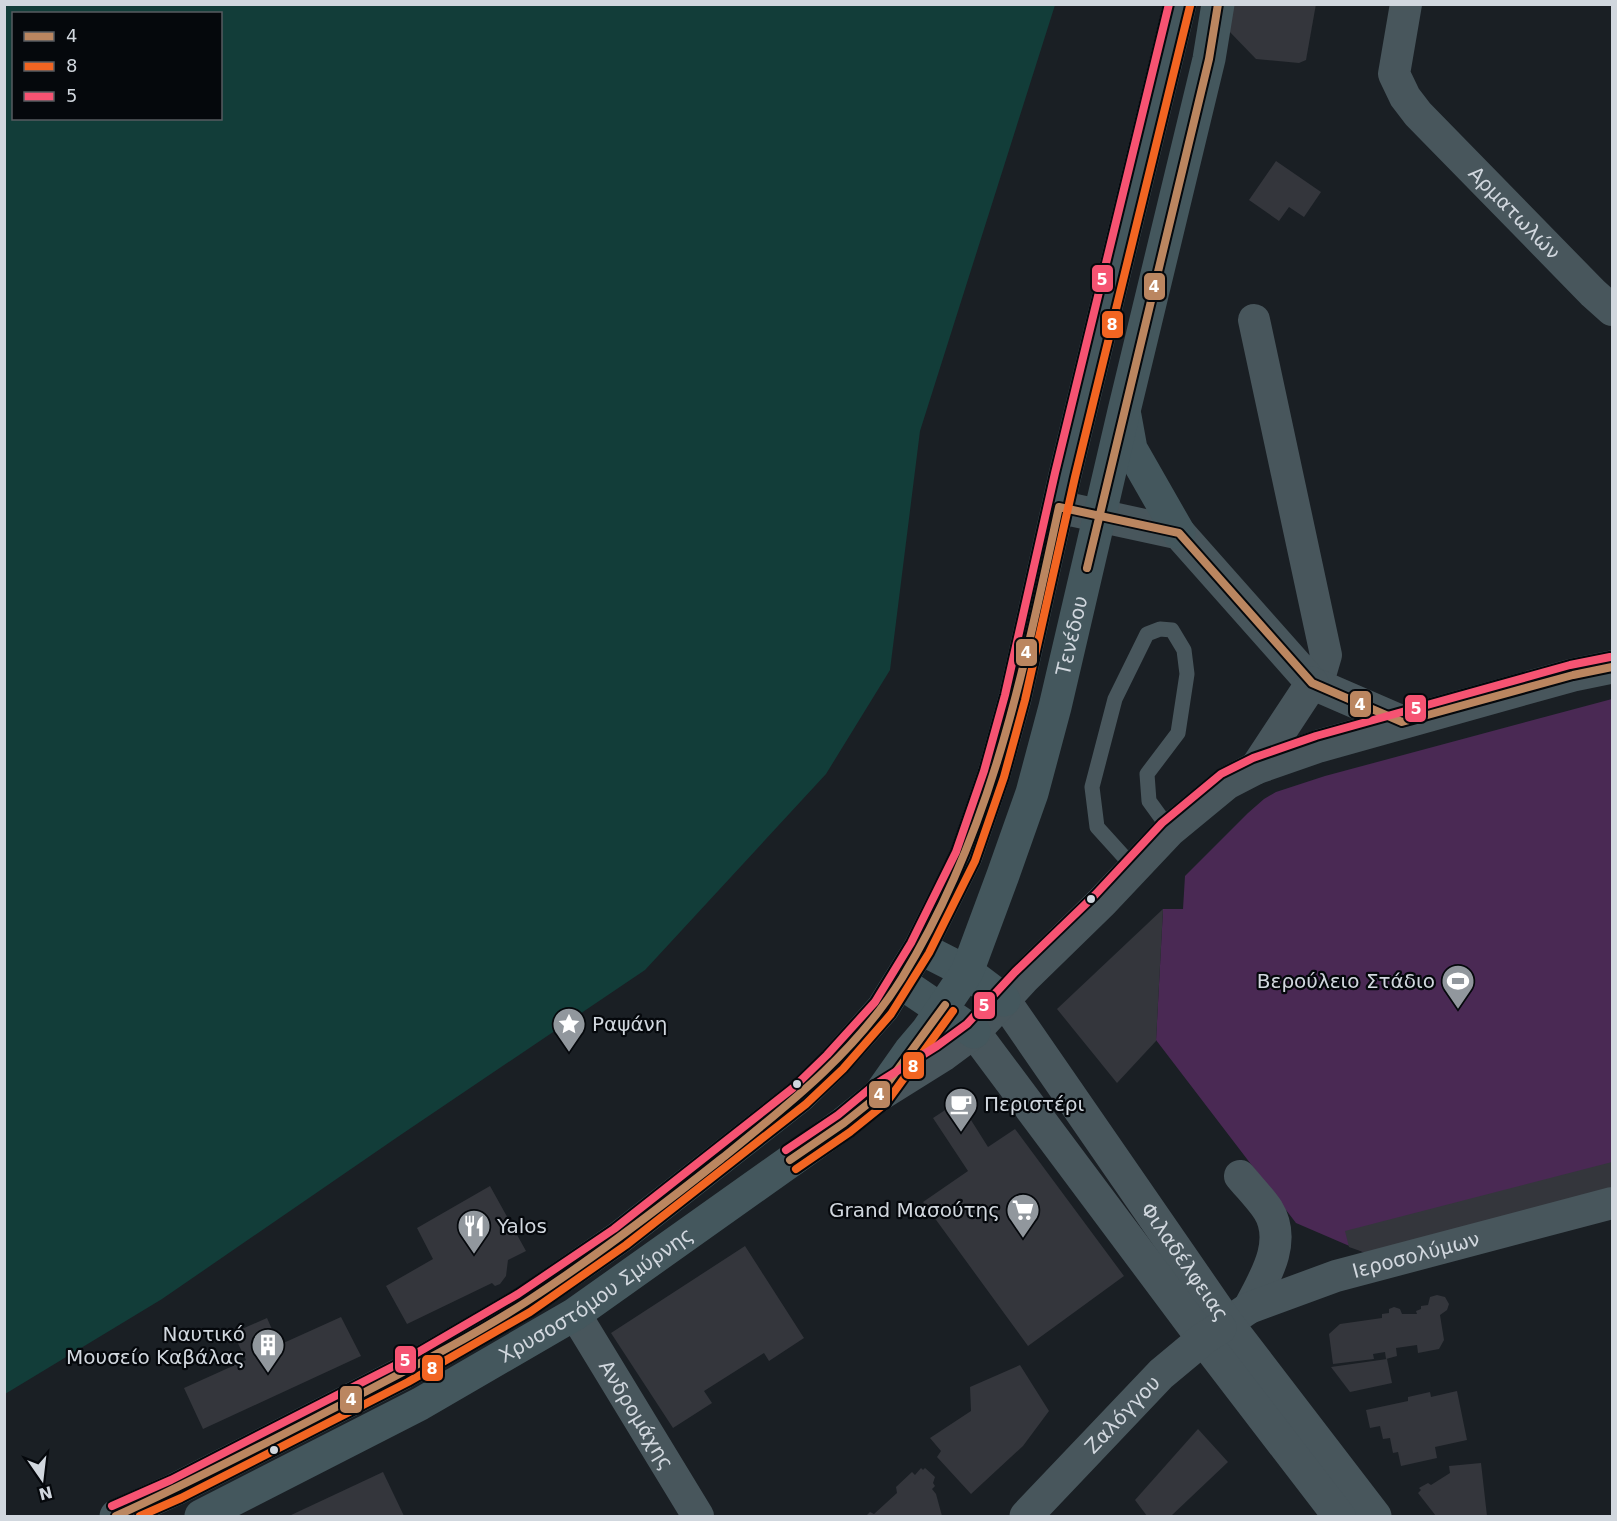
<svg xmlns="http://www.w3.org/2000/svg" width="1617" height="1521" viewBox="0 0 1617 1521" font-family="'DejaVu Sans',sans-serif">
	<rect width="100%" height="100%" fill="#1a1f24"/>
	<polygon fill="#4a2954" points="1612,699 1612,1190 1368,1254 1296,1223 1156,1040 1163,909 1183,909 1185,876 1248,813 1264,799 1276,792 1325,776"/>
	<path fill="#123d39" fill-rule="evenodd" d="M4,5H1055L920,431L890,670L826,774L645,970L399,1136L162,1299L5,1394ZM14,14H220V118H14Z"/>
	<g fill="#34363c">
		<polygon points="1232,4 1316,4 1306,60 1299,63 1256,59 1226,28"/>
		<polygon points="1276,161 1321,192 1304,217 1289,207 1279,221 1249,200"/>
		<polygon points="1163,909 1156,1041 1117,1083 1057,1009"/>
		<polygon points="959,1101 988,1147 1015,1129 1124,1276 1028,1346 923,1202 968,1171 933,1118"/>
		<polygon points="1612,1162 1612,1188 1366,1253 1349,1247 1345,1231"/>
		<polygon points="490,1186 526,1251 508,1260 506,1276 500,1284 495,1286 492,1283 407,1324 386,1286 433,1259 417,1228"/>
		<polygon points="745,1246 804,1338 769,1361 764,1353 704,1391 712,1403 673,1428 611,1333"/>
		<polygon points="1437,1295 1445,1297 1449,1304 1447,1310 1440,1315 1444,1340 1439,1349 1418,1353 1417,1345 1396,1348 1397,1356 1386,1359 1385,1352 1373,1354 1374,1359 1333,1364 1329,1334 1340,1324 1382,1318 1382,1314 1389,1313 1389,1309 1394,1307 1400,1309 1402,1314 1417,1314 1416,1311 1421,1309 1421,1306 1428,1305 1430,1297"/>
		<polygon points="341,1317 361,1356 203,1429 184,1388 246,1360 233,1333 267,1318 279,1345"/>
		<polygon points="1387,1359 1392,1383 1350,1392 1331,1367"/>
		<polygon points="1020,1365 1049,1411 1023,1446 971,1494 937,1457 941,1451 930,1438 971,1411 970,1387"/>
		<polygon points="1457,1391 1467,1440 1435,1447 1437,1458 1401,1466 1398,1452 1393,1453 1390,1438 1383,1439 1380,1426 1370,1428 1366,1410 1408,1401 1408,1397 1430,1392 1431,1397"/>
		<polygon points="1198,1429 1228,1462 1171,1516 1147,1516 1135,1500"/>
		<polygon points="1481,1463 1487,1516 1436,1516 1418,1493 1421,1490 1419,1488 1428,1483 1431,1485 1450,1473 1449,1466"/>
		<polygon points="921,1468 923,1470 925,1468 935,1477 933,1483 935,1486 932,1489 936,1494 942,1516 866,1516 870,1512 874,1514 897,1493 896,1487 912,1472 915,1475"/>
		<polygon points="383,1472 404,1516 289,1516"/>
	</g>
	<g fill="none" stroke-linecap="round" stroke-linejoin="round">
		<polyline stroke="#48565c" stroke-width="15" points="1135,869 1097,827 1092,787 1115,699 1147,634 1160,629 1172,630 1184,650 1187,674 1178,733 1147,774 1149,801 1170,830"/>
		<g stroke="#48565c" stroke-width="32">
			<path id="s1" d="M1406,4L1394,74L1405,97L1418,114L1593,293L1612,310"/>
			<polyline points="1254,320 1326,655 1321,672 1312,683"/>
			<path d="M1240,1176C1249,1187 1260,1198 1268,1210C1288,1242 1264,1279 1249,1308"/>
			<path id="s2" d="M575,1314L698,1516"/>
			<path id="s3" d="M1227,1323L1249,1308L1336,1276L1612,1203"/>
		</g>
		<g stroke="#48565c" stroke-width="33">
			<polyline points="1059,507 1179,533 1312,683 1402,722"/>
			<polyline points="1256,768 1312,683"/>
			<path id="s4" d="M1004,1000L1227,1323L1375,1516"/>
			<polyline points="974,1032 1203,1339 1339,1516"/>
			<polyline points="879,1095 943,1055 974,1032 1023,979 1102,902 1170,830 1227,783 1256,768 1319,746 1573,675 1612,667"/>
			<path id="s5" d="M1026,1516L1161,1374L1203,1339L1220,1328"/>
		</g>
		<g stroke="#44575d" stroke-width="33">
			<polyline points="1125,416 1131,449 1179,533"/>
			<polyline points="920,948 967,972 1004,1000"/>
			<polyline points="900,982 974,1032"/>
			<polyline points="116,1516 176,1489 403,1373 524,1303 620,1237 800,1096 835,1062 883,1008 920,948 966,856 994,774 1015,698 1065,475 1180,4"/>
			<path id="s6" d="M201,1516L420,1404L575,1314L844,1123L879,1095L910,1051L927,1031L967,972L1003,875L1032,793L1055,707L1124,411L1209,59L1218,4"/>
		</g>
		<g stroke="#05080c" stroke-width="12">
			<g id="bus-1">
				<polyline points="1087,568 1209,59 1218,4"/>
				<polyline points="790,1160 844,1123 879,1095 945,1005"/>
				<path d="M116,1516C194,1481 270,1441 346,1402C407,1370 468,1339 526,1302C594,1258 658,1209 721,1159C788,1105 856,1052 902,978C992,832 1023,672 1059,507L1179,533L1312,683L1402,722L1573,675L1612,667"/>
			</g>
		</g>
		<g stroke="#05080c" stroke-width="12">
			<g id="bus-2">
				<polyline points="796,1169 850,1132 886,1103 953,1011"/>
				<polyline points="140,1516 181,1498 408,1382 530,1312 626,1245 806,1104 843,1069 891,1014 929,953 975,861 1004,777 1025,700 1075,477 1190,6"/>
			</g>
		</g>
		<g stroke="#05080c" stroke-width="12">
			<g id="bus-3">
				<polyline points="786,1150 838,1115 873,1086 937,1046 967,1024 1015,972 1095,895 1162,823 1221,774 1253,758 1316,736 1570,665 1610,657"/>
				<polyline points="112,1506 171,1480 398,1364 518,1294 614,1229 793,1088 827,1055 875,1002 911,943 956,852 984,771 1005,695 1055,473 1169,4"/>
			</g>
		</g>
		<use href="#bus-1" stroke="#bb8660" stroke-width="8"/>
		<use href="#bus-2" stroke="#f26522" stroke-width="8"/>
		<use href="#bus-3" stroke="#f65372" stroke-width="8"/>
	</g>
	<defs>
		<g id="stadium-pin" transform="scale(1.725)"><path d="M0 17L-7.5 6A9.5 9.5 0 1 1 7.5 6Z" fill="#91979d" stroke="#05080c"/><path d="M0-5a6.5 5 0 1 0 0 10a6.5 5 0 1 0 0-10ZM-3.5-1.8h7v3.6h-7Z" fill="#fff"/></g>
		<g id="sight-pin" transform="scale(1.725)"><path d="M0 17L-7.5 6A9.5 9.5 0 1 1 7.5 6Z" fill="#91979d" stroke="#05080c"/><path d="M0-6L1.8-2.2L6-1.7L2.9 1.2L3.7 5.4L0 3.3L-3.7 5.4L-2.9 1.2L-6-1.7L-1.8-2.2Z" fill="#fff"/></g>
		<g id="cafe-pin" transform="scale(1.725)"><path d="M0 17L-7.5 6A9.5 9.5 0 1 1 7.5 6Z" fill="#91979d" stroke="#05080c"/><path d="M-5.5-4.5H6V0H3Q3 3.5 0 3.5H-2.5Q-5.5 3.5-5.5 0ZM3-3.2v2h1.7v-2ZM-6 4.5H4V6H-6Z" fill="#fff"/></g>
		<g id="supermarket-pin" transform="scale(1.725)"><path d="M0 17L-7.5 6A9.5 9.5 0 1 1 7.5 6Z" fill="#91979d" stroke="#05080c"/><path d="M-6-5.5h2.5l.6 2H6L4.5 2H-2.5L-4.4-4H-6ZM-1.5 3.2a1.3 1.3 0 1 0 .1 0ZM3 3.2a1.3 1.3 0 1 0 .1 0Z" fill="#fff"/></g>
		<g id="restaurant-pin" transform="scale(1.725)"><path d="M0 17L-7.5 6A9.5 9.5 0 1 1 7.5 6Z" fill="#91979d" stroke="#05080c"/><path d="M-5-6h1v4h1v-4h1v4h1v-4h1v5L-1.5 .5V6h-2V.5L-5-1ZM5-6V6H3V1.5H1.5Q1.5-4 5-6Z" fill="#fff"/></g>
		<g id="building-pin" transform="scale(1.725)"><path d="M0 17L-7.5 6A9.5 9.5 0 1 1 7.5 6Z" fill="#91979d" stroke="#05080c"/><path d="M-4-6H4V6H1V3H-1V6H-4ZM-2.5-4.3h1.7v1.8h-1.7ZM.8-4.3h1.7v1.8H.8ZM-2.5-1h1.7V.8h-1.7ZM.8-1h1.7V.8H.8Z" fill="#fff"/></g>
	</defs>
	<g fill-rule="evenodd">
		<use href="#stadium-pin" x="1458" y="981"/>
		<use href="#sight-pin" x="569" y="1024"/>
		<use href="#cafe-pin" x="961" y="1104"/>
		<use href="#supermarket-pin" x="1023" y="1210"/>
		<use href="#restaurant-pin" x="474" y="1226"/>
		<use href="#building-pin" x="268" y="1345"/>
	</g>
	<g fill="#d1d7de" stroke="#05080c" stroke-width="2">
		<circle cx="1091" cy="899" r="5"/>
		<circle cx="797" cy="1084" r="5"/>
		<circle cx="274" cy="1450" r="5"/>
	</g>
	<g text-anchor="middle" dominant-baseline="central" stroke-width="4.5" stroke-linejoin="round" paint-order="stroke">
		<g font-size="20" fill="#d1d7de" stroke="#05080c">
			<text stroke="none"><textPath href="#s1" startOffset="256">Αρματωλών</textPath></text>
			<text stroke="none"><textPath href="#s6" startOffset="1304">Τενέδου</textPath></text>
			<text stroke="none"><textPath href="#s3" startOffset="202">Ιεροσολύμων</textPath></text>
			<text stroke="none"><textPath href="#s4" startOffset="318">Φιλαδέλφειας</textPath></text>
			<text stroke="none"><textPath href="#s6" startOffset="453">Χρυσοστόμου Σμύρνης</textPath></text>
			<text stroke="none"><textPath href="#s2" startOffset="118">Ανδρομάχης</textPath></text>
			<text stroke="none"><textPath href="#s5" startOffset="140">Ζαλόγγου</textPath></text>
		</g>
		<g font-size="20" fill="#d1d7de" stroke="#05080c" text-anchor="end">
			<text x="1435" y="981">Βερούλειο Στάδιο</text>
			<text x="592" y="1024" text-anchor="start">Ραψάνη</text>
			<text x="984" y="1104" text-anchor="start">Περιστέρι</text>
			<text x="1000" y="1210">Grand Μασούτης</text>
			<text x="497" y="1226" text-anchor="start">Yalos</text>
			<text x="245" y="1334">Ναυτικό<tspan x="245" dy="23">Μουσείο Καβάλας</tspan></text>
		</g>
	</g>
	<g stroke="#05080c" stroke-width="2">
		<rect x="1091" y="264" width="23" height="29" rx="6" fill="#f65372"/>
		<rect x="1143" y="272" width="23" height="29" rx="6" fill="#bb8660"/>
		<rect x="1101" y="310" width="23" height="29" rx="6" fill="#f26522"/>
		<rect x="1015" y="638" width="23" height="29" rx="6" fill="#bb8660"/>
		<rect x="1349" y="690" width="23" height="28" rx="6" fill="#bb8660"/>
		<rect x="1404" y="694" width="23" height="29" rx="6" fill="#f65372"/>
		<rect x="973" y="991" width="23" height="29" rx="6" fill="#f65372"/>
		<rect x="902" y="1051" width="23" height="29" rx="6" fill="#f26522"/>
		<rect x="868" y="1080" width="23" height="29" rx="6" fill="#bb8660"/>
		<rect x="394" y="1345" width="23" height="29" rx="6" fill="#f65372"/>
		<rect x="421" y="1354" width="23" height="28" rx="6" fill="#f26522"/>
		<rect x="339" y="1385" width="24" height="29" rx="6" fill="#bb8660"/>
	</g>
	<g font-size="16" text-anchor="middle" font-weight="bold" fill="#fff">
		<text x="1102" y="285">5</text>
		<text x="1154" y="292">4</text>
		<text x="1112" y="330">8</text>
		<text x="1026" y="658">4</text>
		<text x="1360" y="710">4</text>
		<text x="1416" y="714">5</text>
		<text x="984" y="1011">5</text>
		<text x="913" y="1072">8</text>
		<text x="879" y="1100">4</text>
		<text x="405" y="1366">5</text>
		<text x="432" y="1374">8</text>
		<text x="351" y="1405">4</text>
	</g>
	<rect width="1617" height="1521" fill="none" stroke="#d1d7de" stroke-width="12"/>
	<rect x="12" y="12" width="210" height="108" fill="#05080c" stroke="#575b60" stroke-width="1.5"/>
	<rect x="24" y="32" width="30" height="9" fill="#bb8660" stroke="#575b60" stroke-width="1.5"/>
	<text x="66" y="42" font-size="18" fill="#d1d7de">4</text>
	<rect x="24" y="62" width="30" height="9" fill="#f26522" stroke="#575b60" stroke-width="1.5"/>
	<text x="66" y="72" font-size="18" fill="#d1d7de">8</text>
	<rect x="24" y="92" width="30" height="9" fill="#f65372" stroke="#575b60" stroke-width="1.5"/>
	<text x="66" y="102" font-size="18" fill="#d1d7de">5</text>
	<g transform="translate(42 1479) rotate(166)" stroke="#05080c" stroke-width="4.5" paint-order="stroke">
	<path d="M0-4.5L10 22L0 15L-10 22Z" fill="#d1d7de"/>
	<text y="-9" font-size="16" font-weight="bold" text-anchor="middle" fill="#d1d7de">N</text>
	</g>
</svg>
